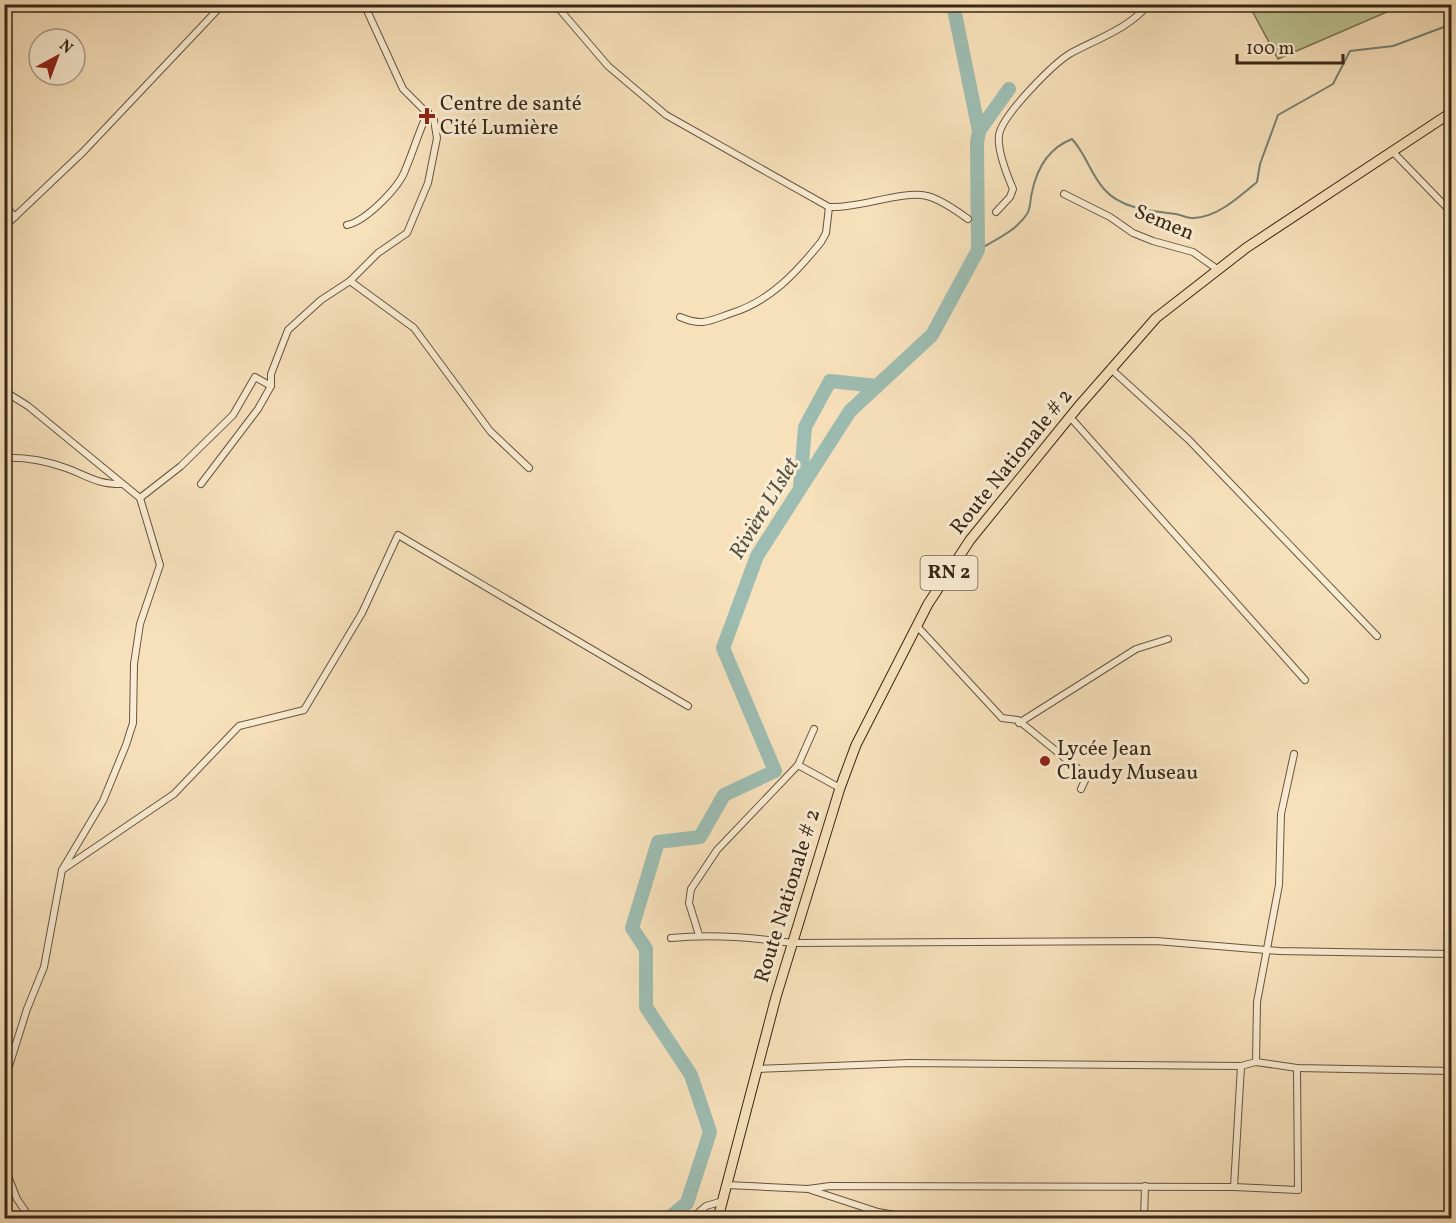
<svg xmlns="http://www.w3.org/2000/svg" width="1456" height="1223" viewBox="0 0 1456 1223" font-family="Vollkorn,serif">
	<rect width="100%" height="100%" fill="#f7e1bb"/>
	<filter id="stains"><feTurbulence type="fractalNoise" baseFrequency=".00333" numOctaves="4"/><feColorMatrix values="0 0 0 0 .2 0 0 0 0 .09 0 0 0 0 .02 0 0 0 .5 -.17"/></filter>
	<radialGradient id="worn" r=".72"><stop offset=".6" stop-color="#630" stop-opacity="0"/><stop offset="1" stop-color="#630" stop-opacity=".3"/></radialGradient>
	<polygon fill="#bdc390" stroke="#7a7453" stroke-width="1.5" points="1249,5 1403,5 1278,59"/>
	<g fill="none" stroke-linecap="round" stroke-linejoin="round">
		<path stroke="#758174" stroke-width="2" d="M978,250C995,240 1016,231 1027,214C1031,208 1030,199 1032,192C1037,168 1049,148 1072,139C1086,154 1090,173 1104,189C1121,209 1152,211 1176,214C1182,215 1189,219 1194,218C1218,217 1240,196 1257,182L1260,164L1278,115L1333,84L1350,51L1393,46L1452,24"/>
		<g stroke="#9dbdb2" stroke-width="14">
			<polyline points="979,131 1009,89"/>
			<polyline points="800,488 805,427 830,381 877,386"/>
			<polyline points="669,1218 687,1203 710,1132 691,1075 646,1007 646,949 632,928 658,842 700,837 724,795 775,771 723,648 757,556 850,411 932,335 978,250 977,143 979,131 953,4"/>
		</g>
		<g stroke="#68553f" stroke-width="8">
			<g id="street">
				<path d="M555,4L608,66L666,115L829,207C859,209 901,190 927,196C940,199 957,211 968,219"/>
				<polyline points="1392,151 1452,213"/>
				<polyline points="1064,194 1110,217 1133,233 1153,241 1193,252 1217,269"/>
				<polyline points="4,205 15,217"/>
				<path d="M996,212L1010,197L1013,189C1007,175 997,150 999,135C1002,115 1054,63 1071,53C1099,38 1128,29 1149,4"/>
				<path d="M347,225C366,221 400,187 406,168C414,149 419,131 428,112"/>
				<polyline points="4,227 83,152 223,4"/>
				<polyline points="350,281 414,328 490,431 529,468"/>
				<path d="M680,317C703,327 711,320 732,313C770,301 796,273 821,242L826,233L829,207"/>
				<polyline points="1111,369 1189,440 1377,636"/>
				<polyline points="4,391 28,406 140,498 160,565 140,624 134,664 133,723 126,745 103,801 62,870 44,967 27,1009 4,1082"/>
				<polyline points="1070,417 1305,680"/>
				<path d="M4,458C26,457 46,461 66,468C88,476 96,484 121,484"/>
				<polyline points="201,484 258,409 271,386 271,374 288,330 321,300 350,281 378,253 407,233 428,183 437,138 434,120 403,89 364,4"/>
				<polyline points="140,498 181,466 233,415 255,377 271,386"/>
				<polyline points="916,625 1002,718 1018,720 1087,776 1081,789"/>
				<polyline points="1019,723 1136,649 1168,639"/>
				<polyline points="798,765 840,788"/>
				<polyline points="62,870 174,794 239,726 304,710 362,613 398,535 688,706"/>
				<polyline points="699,935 689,903 691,889 717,850 798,765 814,729"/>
				<path d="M671,938C712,934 751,937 792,943L1156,941L1279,951L1452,954"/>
				<polyline points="1256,1062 1257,1002 1279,885 1281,814 1294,754"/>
				<polyline points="758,1069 909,1063 1241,1066 1256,1062 1297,1068 1452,1071"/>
				<polyline points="4,1166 17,1199 30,1218"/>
				<polyline points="727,1185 808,1189 830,1186 1234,1187 1298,1190 1297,1068"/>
				<polyline points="1234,1187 1241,1066"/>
				<polyline points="811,1190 878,1212 913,1218"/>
				<polyline points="692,1218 706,1206 723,1201"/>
				<polyline points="1144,1218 1145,1186"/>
			</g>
		</g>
		<g stroke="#382616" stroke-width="11">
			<polyline id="primary" points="718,1218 776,997 840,788 856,745 928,604 970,540 1078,407 1156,318 1246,248 1452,112"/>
		</g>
		<use href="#street" stroke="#faecd3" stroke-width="6"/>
		<use href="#primary" stroke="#f7e1bb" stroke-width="9"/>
	</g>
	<g fill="#8f2418" stroke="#faecd3" stroke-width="2">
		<path d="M424 107h6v6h6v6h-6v6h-6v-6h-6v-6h6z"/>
		<circle cx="1045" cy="761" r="6"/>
	</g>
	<g text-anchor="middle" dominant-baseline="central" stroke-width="6" stroke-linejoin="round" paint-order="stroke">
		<rect fill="#faecd3" stroke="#72614f" stroke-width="1.5" x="920.5" y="556" width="57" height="34" rx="4.5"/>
		<g font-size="20" font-weight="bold" fill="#382616">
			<text x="949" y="573">RN 2</text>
		</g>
		<g font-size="21" fill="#382616" stroke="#faecd3" text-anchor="start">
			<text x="440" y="104">Centre de santé<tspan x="440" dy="24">Cité Lumière</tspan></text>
			<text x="1057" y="749">Lycée Jean<tspan x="1057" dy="24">Claudy Museau</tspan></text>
		</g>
		<g font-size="21" fill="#382616" stroke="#faecd3">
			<text transform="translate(1164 223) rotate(22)">Semen</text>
			<text transform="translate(1012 462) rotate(-51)">Route Nationale # 2</text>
			<text transform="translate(788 896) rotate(-73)">Route Nationale # 2</text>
		</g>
		<g font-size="22" font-style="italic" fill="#565345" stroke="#faecd3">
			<text transform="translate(765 509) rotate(-59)">Rivière L'Islet</text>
		</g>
	</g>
	<rect width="1456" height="1223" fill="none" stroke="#f7e1bb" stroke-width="24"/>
	<rect x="6" y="6" width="1444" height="1211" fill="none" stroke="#382616" stroke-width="3"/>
	<rect x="12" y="12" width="1432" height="1199" fill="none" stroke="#382616" stroke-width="1.5"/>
	<g transform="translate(57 57) rotate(41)"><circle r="28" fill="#faecd3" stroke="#ac9d87" stroke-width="1.5"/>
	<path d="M0-4.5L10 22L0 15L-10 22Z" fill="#8f2418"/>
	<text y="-9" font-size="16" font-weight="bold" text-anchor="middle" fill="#382616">N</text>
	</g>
	<path d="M1237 54v9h106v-9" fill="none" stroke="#382616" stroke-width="3"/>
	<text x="1246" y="54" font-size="18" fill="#382616" stroke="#faecd3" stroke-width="4.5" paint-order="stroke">100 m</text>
	<rect width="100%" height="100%" filter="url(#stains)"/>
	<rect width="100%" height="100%" fill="url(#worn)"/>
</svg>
